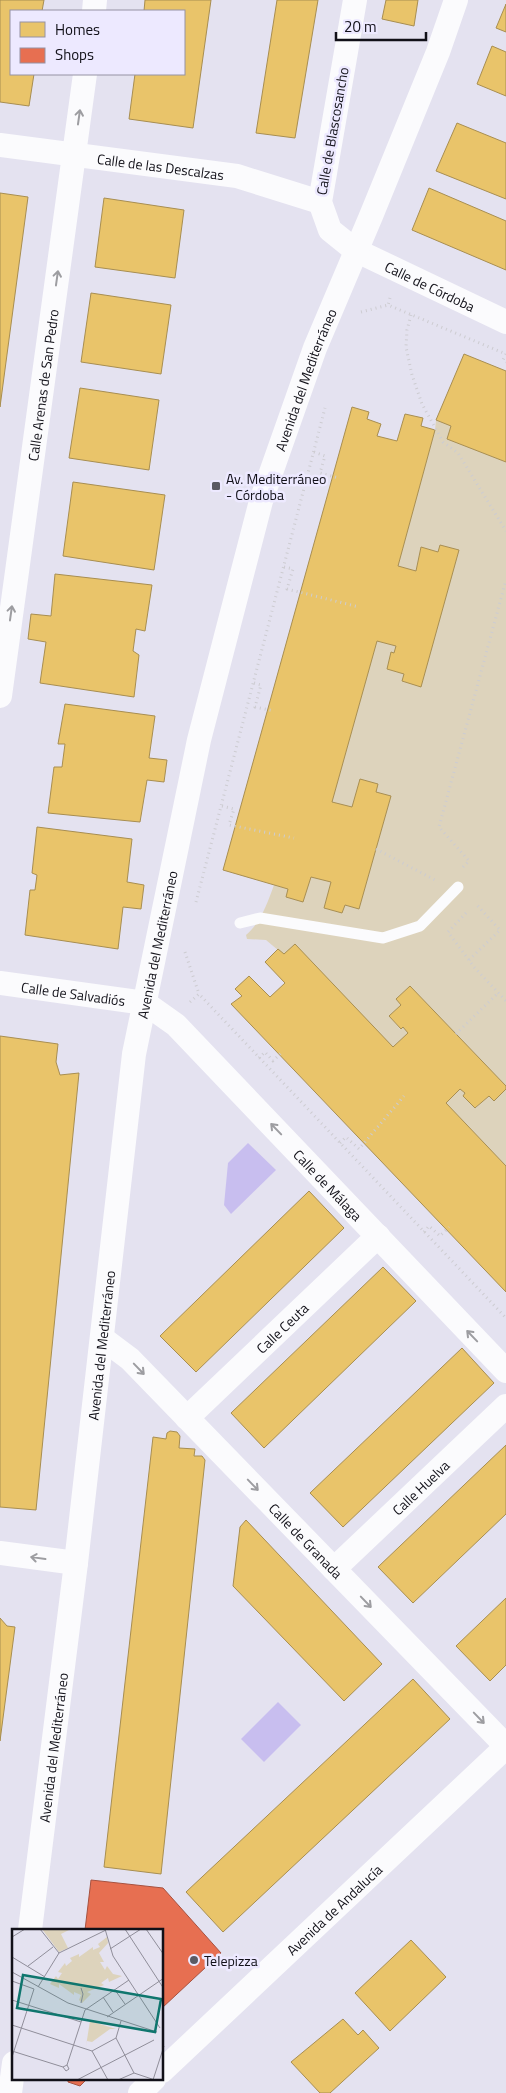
<svg xmlns="http://www.w3.org/2000/svg" width="506" height="2093" viewBox="0 0 506 2093" font-family="'Titillium Web',sans-serif">
	<rect width="100%" height="100%" fill="#e4e2f0"/>
	<g fill="#ddd3bc">
		<path d="M436,420L451,426L448,439L506,462V1086L410,986L396,999L401,1005L389,1016L400,1029L403,1027L408,1033L393,1047L266,940L247,939L246,935C261,922 267,904 274,885L288,889L286,897L303,902L311,877L331,882L324,908L342,913L345,905L359,909L391,796L376,792L377,784L360,779L352,807L332,802L377,641L396,646L394,653H391L388,669L404,674L402,681L421,686L459,550L440,545L438,552L421,547L416,571L398,566L435,430Z"/>
		<polygon points="460,1089 465,1093 463,1096 476,1108 489,1096 494,1101 506,1089 506,1166 446,1103"/>
	</g>
	<g fill="#c8beef">
		<polygon points="248,1143 276,1170 231,1214 224,1205 228,1163"/>
		<polygon points="278,1702 301,1725 264,1762 241,1739"/>
	</g>
	<g fill="#e9c46a" stroke="#a88e51">
		<polygon points="0,0 44,0 42,11 11,11 11,74 34,74 29,106 0,102"/>
		<polygon points="145,0 211,0 193,128 129,119 135,74 184,74 184,11 144,11"/>
		<polygon points="277,0 318,0 295,138 256,133"/>
		<polygon points="386,0 418,0 414,26 382,19"/>
		<polygon points="506,4 506,32 496,28"/>
		<polygon points="492,46 506,52 506,96 477,84"/>
		<polygon points="457,123 506,143 506,199 436,171"/>
		<polygon points="429,188 506,221 506,270 412,230"/>
		<polygon points="0,193 28,197 0,407"/>
		<polygon points="104,198 184,210 175,278 95,267"/>
		<polygon points="91,293 171,305 161,374 81,362"/>
		<polygon points="464,354 506,371 506,462 447,439 451,426 436,420"/>
		<polygon points="80,388 159,400 149,470 69,458"/>
		<polygon points="352,407 369,412 367,419 381,424 377,436 397,441 405,414 423,418 421,426 435,430 398,566 416,571 421,547 438,552 440,545 459,550 421,687 402,681 404,674 387,669 391,652 394,653 396,646 377,641 332,802 352,807 360,779 378,784 376,792 391,796 359,909 345,905 342,913 324,908 331,882 311,877 303,902 286,897 288,889 223,870"/>
		<polygon points="73,482 165,495 154,570 63,556"/>
		<polygon points="55,574 152,585 145,631 136,629 133,651 139,655 134,697 40,683 46,642 28,639 31,614 51,616"/>
		<polygon points="65,704 155,716 149,758 167,760 164,782 147,780 140,822 48,813 54,767 62,767 65,744 58,744"/>
		<polygon points="37,827 132,839 127,882 144,885 141,909 123,907 118,949 25,935 30,890 35,890 37,875 32,873"/>
		<polygon points="295,944 393,1047 408,1033 403,1027 401,1029 389,1016 401,1005 396,999 410,986 506,1086 506,1089 494,1101 489,1096 475,1108 463,1096 465,1093 460,1089 446,1103 506,1166 506,1292 231,1004 242,996 235,989 249,976 270,997 285,983 265,962 278,949 284,954"/>
		<polygon points="0,1036 58,1044 56,1062 60,1075 79,1073 36,1510 0,1507"/>
		<polygon points="309,1191 344,1228 196,1372 160,1336"/>
		<polygon points="383,1267 416,1301 264,1448 231,1413"/>
		<polygon points="462,1348 494,1383 343,1527 310,1493"/>
		<polygon points="170,1431 177,1432 180,1436 179,1448 195,1449 194,1456 202,1456 205,1460 161,1874 104,1867 153,1437 166,1439 167,1433"/>
		<polygon points="506,1445 506,1514 413,1603 378,1567"/>
		<polygon points="246,1520 382,1664 344,1701 233,1586 240,1527"/>
		<polygon points="506,1598 506,1665 490,1681 456,1646"/>
		<polygon points="0,1618 7,1626 15,1627 0,1741"/>
		<polygon points="413,1679 450,1719 223,1932 186,1892"/>
		<polygon points="411,1940 446,1977 390,2031 355,1993"/>
		<polygon points="343,2019 358,2035 363,2030 379,2048 330,2093 320,2093 291,2062"/>
	</g>
	<g fill="#e76f51" stroke="#a75240">
		<polygon points="91,1880 163,1888 221,1953 162,2008 162,1930 85,1930"/>
		<polygon points="68,2079 87,2079 80,2086 68,2082"/>
	</g>
	<g fill="none" stroke-linecap="round" stroke-linejoin="round">
		<g stroke="#cdccd1" stroke-width="3" stroke-dasharray="1 4" stroke-linecap="butt">
			<polyline points="390,298 388,305 506,354"/>
			<polyline points="361,312 388,305"/>
			<polyline points="411,315 407,330 406,347 412,375 422,404 443,442 458,453 506,531"/>
			<polyline points="506,354 503,360 506,362"/>
			<polyline points="314,452 325,456 320,473 339,478"/>
			<polyline points="284,567 293,569 287,589 359,607"/>
			<polyline points="254,683 261,685 255,707 274,711"/>
			<polyline points="222,806 234,809 229,825 294,838"/>
			<polyline points="376,849 435,880"/>
			<polyline points="463,867 469,861 439,827 506,580"/>
			<polyline points="196,902 325,408"/>
			<polyline points="466,913 448,932 474,967 506,1001"/>
			<polyline points="185,952 199,994"/>
			<polyline points="469,960 500,930 475,903"/>
			<polyline points="190,1002 199,994 506,1318"/>
			<polyline points="456,1034 498,993"/>
			<polyline points="259,1058 265,1052 273,1061 283,1051"/>
			<polyline points="340,1143 346,1137 359,1149 404,1096"/>
			<polyline points="424,1232 429,1226 440,1236 449,1227"/>
		</g>
		<polyline stroke="#fbfbfd" stroke-width="11" points="240,923 260,918 383,938 420,926 458,887"/>
		<g stroke="#fbfbfd" stroke-width="24">
			<path id="s1" d="M355,0L320,202L330,230L355,250L506,322"/>
			<polyline points="94,11 95,0"/>
			<path id="s2" d="M0,145L237,176L320,202"/>
			<path id="s3" d="M0,696L85,74"/>
			<path id="s4" d="M0,983L145,1003L176,1025L506,1371"/>
			<path id="s5" d="M102,1338L130,1359L506,1746"/>
			<path id="s6" d="M187,1418L378,1236"/>
			<polyline points="0,1553 76,1563"/>
			<path id="s7" d="M334,1569L506,1406"/>
			<path id="s8" d="M30,1930L76,1563L134,1054L199,740L261,501L315,348L371,216L438,52L456,0"/>
			<path id="s9" d="M162,2071L506,1747"/>
			<polyline points="10,2093 14,2063"/>
			<polyline points="140,2093 154,2079"/>
		</g>
	</g>
	<defs><path id="oneway-shaft" d="M-6 0H5M1.5-3L5.5 0L1.5 3" fill="none" stroke-width="1.6" stroke-linecap="round" stroke-linejoin="round" transform="scale(1.25)"/></defs>
	<g stroke="#9d9da1">
		<use href="#oneway-shaft" transform="translate(79 117) rotate(-82)"/>
		<use href="#oneway-shaft" transform="translate(57 278) rotate(-82)"/>
		<use href="#oneway-shaft" transform="translate(11 613) rotate(-82)"/>
		<use href="#oneway-shaft" transform="translate(276 1129) rotate(-134)"/>
		<use href="#oneway-shaft" transform="translate(472 1336) rotate(-134)"/>
		<use href="#oneway-shaft" transform="translate(139 1369) rotate(46)"/>
		<use href="#oneway-shaft" transform="translate(253 1485) rotate(46)"/>
		<use href="#oneway-shaft" transform="translate(38 1558) rotate(-172)"/>
		<use href="#oneway-shaft" transform="translate(366 1602) rotate(46)"/>
		<use href="#oneway-shaft" transform="translate(479 1718) rotate(46)"/>
	</g>
	<g fill="#5b5a64" stroke="#ede9ff" stroke-width="2">
		<rect x="211" y="481" width="10" height="10" rx="2.5"/>
		<circle cx="194" cy="1960" r="5"/>
	</g>
	<g text-anchor="middle" dominant-baseline="central" stroke-width="5" stroke-linejoin="round" paint-order="stroke">
		<g font-size="14" fill="#111018" stroke="#ede9ff">
			<text transform="translate(332 131) rotate(-80)">Calle de Blascosancho</text>
			<text stroke="none"><textPath href="#s2" startOffset="162">Calle de las Descalzas</textPath></text>
			<text stroke="none"><textPath href="#s1" startOffset="350">Calle de Córdoba</textPath></text>
			<text stroke="none"><textPath href="#s8" startOffset="1579">Avenida del Mediterráneo</textPath></text>
			<text stroke="none"><textPath href="#s3" startOffset="314">Calle Arenas de San Pedro</textPath></text>
			<text stroke="none"><textPath href="#s8" startOffset="994">Avenida del Mediterráneo</textPath></text>
			<text stroke="none"><textPath href="#s4" startOffset="74">Calle de Salvadiós</textPath></text>
			<text stroke="none"><textPath href="#s4" startOffset="405">Calle de Málaga</textPath></text>
			<text stroke="none"><textPath href="#s6" startOffset="131">Calle Ceuta</textPath></text>
			<text stroke="none"><textPath href="#s8" startOffset="589">Avenida del Mediterráneo</textPath></text>
			<text stroke="none"><textPath href="#s7" startOffset="119">Calle Huelva</textPath></text>
			<text stroke="none"><textPath href="#s5" startOffset="288">Calle de Granada</textPath></text>
			<text stroke="none"><textPath href="#s8" startOffset="184">Avenida del Mediterráneo</textPath></text>
			<text stroke="none"><textPath href="#s9" startOffset="236">Avenida de Andalucía</textPath></text>
		</g>
		<g font-size="14" fill="#111018" stroke="#ede9ff" text-anchor="start">
			<text x="226" y="478">Av. Mediterráneo<tspan x="226" dy="16">- Córdoba</tspan></text>
			<text x="204" y="1960">Telepizza</text>
		</g>
	</g>
	<g transform="translate(12 1929)">
		<rect width="151" height="151" fill="#e4e2f0"/>
		<path d="M30,0H59L49,5L56,19L47,23ZM95,8L96,14L87,24L92,33H88L93,41L95,37L101,45L110,47L97,53L96,49L89,54L92,56L75,63L79,65L70,74L67,71L69,66L62,63V66L47,55V59L38,55L44,47L46,50L50,44L46,43L53,34L54,37L60,32L58,29L67,25V28L81,18V21L88,18L86,15ZM78,92L104,100H98L80,113L75,112L74,117Z" fill="#ddd3bc"/>
		<path fill="none" stroke="#908e9a" stroke-width="1" d="M28,0L47,24M93,0L101,27L148,99M113,0L152,60M134,0L152,26M0,8L13,0M98,20L129,0M0,28L33,48M16,37L41,18M0,43L56,74L145,103M0,52L22,60M26,58L47,24L94,1M103,61L113,75M91,68L101,83M0,71L69,93M69,74L71,65L69,59M95,88L152,49M0,96L80,122L96,151M104,109L122,144M0,122L51,138L55,136L57,140L54,142L51,138M80,122L104,109L109,92M0,128L22,60M55,136L73,81L117,51M65,151L142,111M106,151L122,144L143,151M141,151L152,117"/>
		<path fill="#0f766e" fill-opacity="0.15" stroke="#0f766e" stroke-width="2.5" d="M11,46L149,70L143,103L5,79Z"/>
		<rect width="151" height="151" fill="none" stroke="#111018" stroke-width="2.5"/>
	</g>
	<rect x="10" y="10" width="175" height="65" fill="#ede9ff" stroke="#9592a3"/>
	<rect x="20" y="22" width="25" height="15" fill="#e9c46a" stroke="#9592a3"/>
	<text x="55" y="35" font-size="15" fill="#111018">Homes</text>
	<rect x="20" y="48" width="25" height="15" fill="#e76f51" stroke="#9592a3"/>
	<text x="55" y="60" font-size="15" fill="#111018">Shops</text>
	<path d="M336 32v8h90v-8" fill="none" stroke="#111018" stroke-width="2.5"/>
	<text x="344" y="32" font-size="15" fill="#111018" stroke="#ede9ff" stroke-width="4" paint-order="stroke">20 m</text>
</svg>
